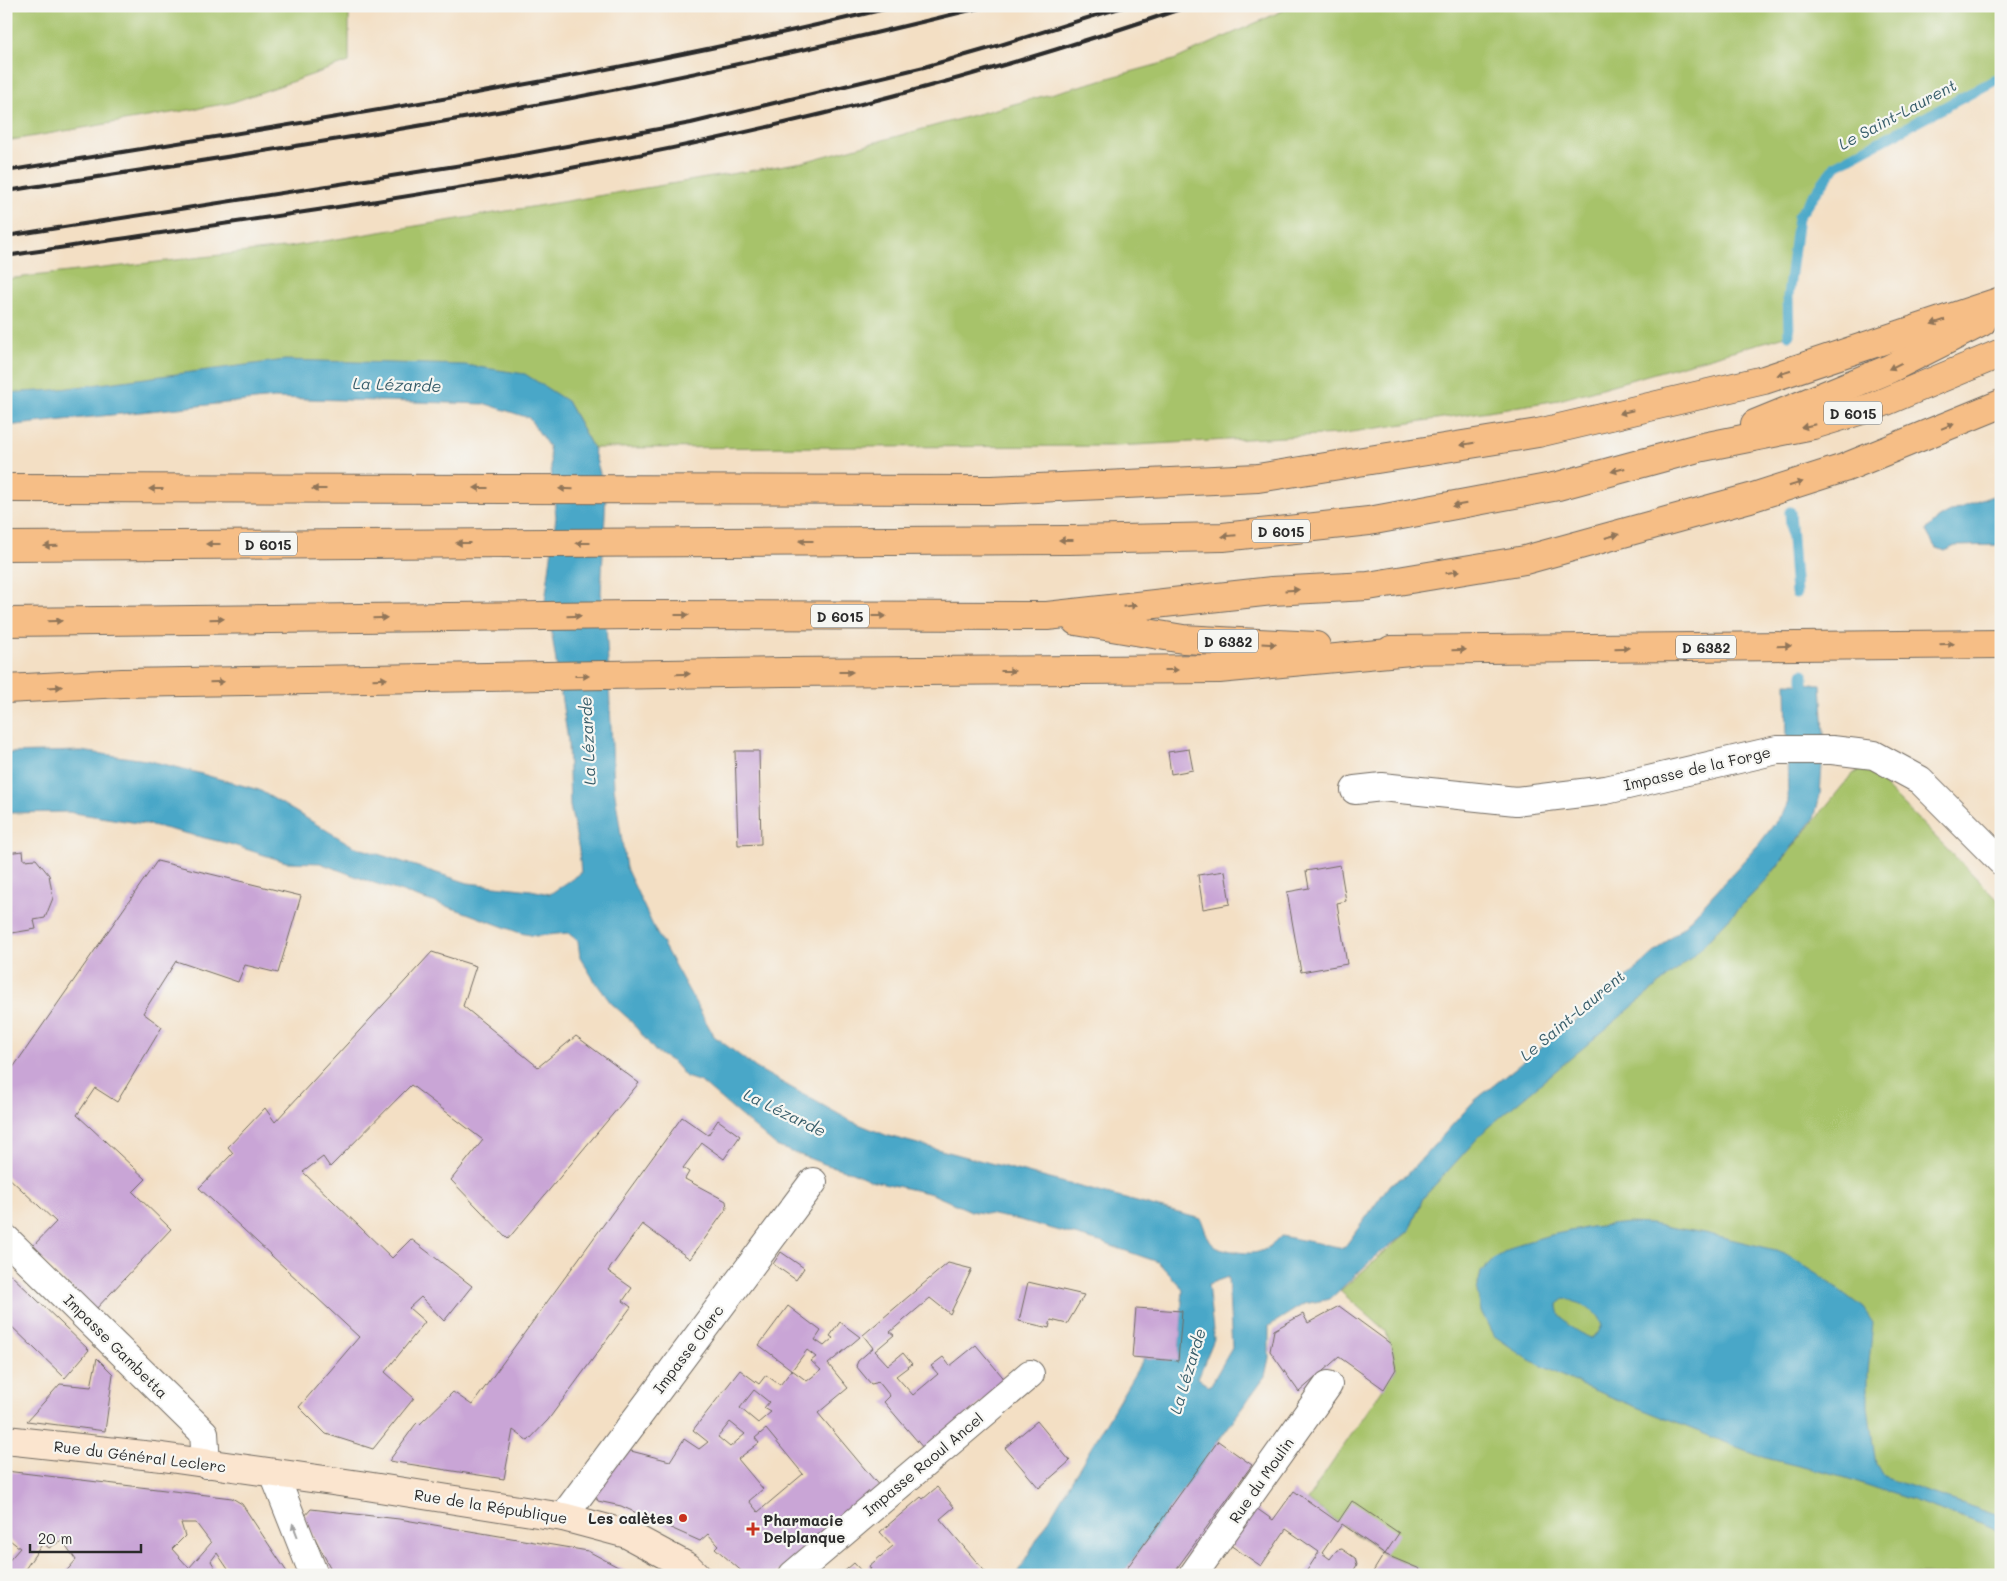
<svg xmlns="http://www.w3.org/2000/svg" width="2007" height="1581" viewBox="0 0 2007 1581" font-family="Mali,sans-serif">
	<rect width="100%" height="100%" fill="#f6f6f2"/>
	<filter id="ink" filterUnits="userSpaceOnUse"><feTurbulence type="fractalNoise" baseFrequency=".02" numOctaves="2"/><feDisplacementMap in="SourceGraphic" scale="10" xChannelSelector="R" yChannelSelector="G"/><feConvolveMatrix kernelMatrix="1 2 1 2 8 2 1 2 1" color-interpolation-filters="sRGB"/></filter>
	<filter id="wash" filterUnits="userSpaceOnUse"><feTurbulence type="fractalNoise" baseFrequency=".0096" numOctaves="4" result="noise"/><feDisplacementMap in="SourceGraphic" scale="20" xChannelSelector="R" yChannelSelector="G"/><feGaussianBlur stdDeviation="1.12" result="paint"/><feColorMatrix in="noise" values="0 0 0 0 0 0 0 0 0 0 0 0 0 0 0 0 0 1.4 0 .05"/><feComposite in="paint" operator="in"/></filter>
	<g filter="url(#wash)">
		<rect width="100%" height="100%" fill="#f3dfc4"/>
		<g fill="#a7c36a" stroke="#69774a">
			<polygon points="6,6 349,6 349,62 230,103 6,141"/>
			<polygon points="1293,6 2001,6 2001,77 1836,165 1798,217 1788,296 1789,335 1559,400 1339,434 1117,446 593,448 567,401 6,394 6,279 283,248 803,162 1174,60"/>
			<polygon points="1866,767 2001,903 2001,1575 1417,1575 1420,1569 1384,1554 1307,1500 1396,1369 1386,1331 1340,1291 1409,1231 1423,1198 1486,1128 1693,956 1768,878 1852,774"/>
		</g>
		<g fill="#49a7c8" stroke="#3a697a" fill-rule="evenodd">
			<path d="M285,360L465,365L525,374L567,401L593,448L606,495L601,593L606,623L614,787L626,868L655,930L714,1036L756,1068L851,1121L888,1136L1201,1219C1204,1226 1206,1235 1210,1241C1214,1248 1221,1248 1227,1250C1251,1255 1263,1256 1281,1236L1344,1248L1390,1184L1407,1175L1474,1101L1615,988L1686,924L1759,844L1784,811L1788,802L1786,683L1821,684L1824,734L1820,795L1814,819L1768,878L1693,956L1486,1129L1423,1198L1409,1231L1376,1256L1330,1299L1304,1304L1269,1326V1358L1265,1376L1122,1575H1016L1144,1358L1178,1360L1183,1289L1158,1262L1100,1242L1020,1220L971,1211L932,1194L870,1180L852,1172L827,1165L776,1146L701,1082L686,1077L674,1063L656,1052L629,1019L611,1003L594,980L580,957L578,941L568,933L536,936L520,933L464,912L368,881L320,863L286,862L230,844L151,825L68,812L6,813V753L81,751L146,760L180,768L259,790L353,846L468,883L531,890L550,894L581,873L579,850L570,806L568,741L550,622L545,602L556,517L549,447L529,418L486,404L274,398L6,426V393L53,390ZM1228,1277L1232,1348L1210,1386L1198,1378L1214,1339L1208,1284Z"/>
			<path d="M2001,493V545L1955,546L1945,551L1935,547L1926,531C1939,511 1978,502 2001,493Z"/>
			<path d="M1629,1223L1651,1224L1705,1233L1776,1250L1786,1254L1818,1274L1863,1308L1873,1323L1868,1372V1407L1876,1465L1883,1477L1999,1516L2001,1518V1533L1982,1524L1843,1477L1766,1458L1737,1447L1581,1385L1528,1359L1493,1335L1481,1311L1477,1291L1481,1272L1492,1260L1519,1244L1550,1235L1591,1227ZM1566,1298C1581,1305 1596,1308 1602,1325L1598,1333L1591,1338C1576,1332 1558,1322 1558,1304Z"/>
		</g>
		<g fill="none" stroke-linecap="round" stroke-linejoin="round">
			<g stroke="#49a7c8" stroke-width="11">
				<polyline points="1789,335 1788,296 1798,217 1836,165 2001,77"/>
				<polyline points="1790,512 1796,593"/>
				<polyline points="1803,697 1803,674"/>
			</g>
		</g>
		<g id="blocks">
			<g fill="#c9a5d6" fill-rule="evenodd">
				<polygon points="1189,749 1193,770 1171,774 1168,752"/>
				<polygon points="735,751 759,751 761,844 738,845"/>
				<polygon points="23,851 24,860 36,859 49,875 53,898 45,918 34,920 36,929 6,934 6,853"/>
				<polygon points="157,861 301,896 278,973 245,965 238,982 176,961 143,1013 162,1027 117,1102 95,1088 77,1115 146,1179 133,1192 171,1229 95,1310 31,1248 56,1222 6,1175 6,1069 10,1072"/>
				<polygon points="1340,865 1346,901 1337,903 1347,964 1301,972 1287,892 1309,888 1306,871"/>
				<polygon points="1225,871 1230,904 1203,909 1198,875"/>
				<polygon points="432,952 476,966 463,1006 538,1067 576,1036 639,1083 508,1239 451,1180 483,1140 411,1085 330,1167 323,1157 303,1172 392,1258 411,1239 472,1286 444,1321 421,1297 409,1308 425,1322 385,1372 414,1398 373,1449 326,1434 299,1407 359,1337 199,1188 233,1153 228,1147 265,1108 275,1122"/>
				<polygon points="682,1117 708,1135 718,1120 740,1136 724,1159 702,1143 683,1168 689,1172 685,1179 726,1201 727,1208 690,1259 642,1224 608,1271 632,1288 623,1301 631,1307 548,1420 528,1441 513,1430 504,1479 389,1461 415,1425 418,1422 420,1424 453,1392 472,1405"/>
				<polygon points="781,1252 804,1268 796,1280 773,1264"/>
				<polygon points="948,1263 972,1269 950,1314 930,1298 890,1332 894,1335 875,1351 888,1365 903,1353 912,1364 896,1376 913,1395 938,1374 931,1366 943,1357 950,1366 976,1345 1007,1382 924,1449 884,1402 890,1396 878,1381 876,1383 871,1384 856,1366 858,1361 873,1348 863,1335"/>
				<polygon points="6,1270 89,1350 65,1378 6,1321"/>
				<polygon points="1028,1282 1084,1295 1067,1324 1051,1320 1049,1328 1019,1321"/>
				<path d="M788,1306L821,1331L815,1340L824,1346L833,1338L830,1336L840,1322L860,1337L828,1364L848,1388L818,1413L880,1487L775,1575H746L715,1548L718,1545L708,1534L700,1541L621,1506L598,1501L594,1492L627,1450L670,1461L684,1439L699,1449L708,1442L693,1430L740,1370L759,1384L766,1375L780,1385L792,1370L807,1381L821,1370L811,1361L816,1357L807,1350L792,1370L759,1345ZM754,1390L769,1402L764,1408L771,1412L758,1423L740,1408ZM730,1422L745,1434L730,1447L718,1437ZM766,1429L803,1474L758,1512L749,1501L763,1489L738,1459L759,1443L755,1438Z"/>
				<polygon points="1339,1306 1391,1344 1396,1369 1384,1389 1339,1357 1299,1392 1270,1351 1274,1330 1303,1314 1308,1323"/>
				<polygon points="1136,1308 1182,1311 1178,1361 1132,1357"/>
				<polygon points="97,1358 113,1374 105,1431 27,1421 60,1384 91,1387"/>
				<polygon points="1037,1421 1070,1461 1039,1488 1005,1448"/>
				<polygon points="1218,1441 1252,1465 1172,1575 1122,1575"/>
				<path d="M6,1471L232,1498L242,1504L289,1575H232L217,1553L211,1561L217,1571L212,1575H63L76,1560L62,1540L49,1548L43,1543L21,1575H6V1564L20,1548L6,1537ZM181,1523H196L211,1543L189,1568L172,1549L185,1536Z"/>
				<polygon points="937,1487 954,1507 940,1519 988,1575 840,1575 854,1563 864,1574 871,1569 869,1566 893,1546 880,1532 921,1497 923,1499"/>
				<polygon points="1294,1491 1338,1522 1352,1501 1399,1533 1385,1554 1342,1524 1322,1553 1330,1559 1337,1550 1342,1549 1355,1558 1357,1565 1352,1573 1355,1575 1304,1575 1319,1552 1286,1529 1261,1566 1227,1543 1253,1506 1273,1520"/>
				<polygon points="311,1509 399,1519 588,1551 633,1575 334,1575 304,1517"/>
				<polygon points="1384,1554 1420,1569 1417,1575 1371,1575"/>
			</g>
		</g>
	</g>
	<g filter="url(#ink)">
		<use href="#blocks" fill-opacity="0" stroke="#716a61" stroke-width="1"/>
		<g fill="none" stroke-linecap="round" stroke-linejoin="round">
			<g stroke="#716a61" stroke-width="30">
				<g id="street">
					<polyline points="1355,790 1382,787 1516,801 1606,790 1777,750 1832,750 1874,755 1920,780 2001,861"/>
					<polyline points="6,1239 204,1433 206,1464"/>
					<polyline points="274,1474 314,1575"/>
					<polyline points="563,1517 813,1182"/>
					<polyline points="793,1575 1030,1374"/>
					<polyline points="1193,1575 1328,1385"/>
				</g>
			</g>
			<g stroke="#716a61" stroke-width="30">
				<polyline id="secondary" points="6,1440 162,1457 360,1485 563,1517 627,1534 688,1567 696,1575"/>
			</g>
			<g stroke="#716a61" stroke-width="30">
				<g id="highway">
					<polyline points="1755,424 1889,369 1982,322"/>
					<polyline points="6,488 992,490 1258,478 1538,433 1764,380 2001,301"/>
					<polyline points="6,546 1069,540 1223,537 1369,521 1558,486 1698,448 1813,425 1872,407 2001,353"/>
					<polyline points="1076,621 1183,639 1316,646"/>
					<polyline points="6,622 633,615 1047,616 1272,591 1368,586 1525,560 1750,498 1844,468 2001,404"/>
					<polyline points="1391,650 2001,644"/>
					<polyline points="6,689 122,683 783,672 1219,669 1410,651"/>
				</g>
			</g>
			<use href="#street" stroke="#fff" stroke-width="28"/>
			<use href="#secondary" stroke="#fbe5cf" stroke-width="28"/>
			<use href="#highway" stroke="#f6be86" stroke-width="28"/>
			<g stroke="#2b2b2b" stroke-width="4">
				<path d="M6,171C304,122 604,78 897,6"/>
				<path d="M6,191C155,168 304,146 452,120C632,89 810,50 987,6"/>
				<polyline points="6,236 475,163 691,123 924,67 994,47 1126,6"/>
				<path d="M6,256C194,227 384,203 571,168C781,129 987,76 1189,6"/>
			</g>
		</g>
		<defs><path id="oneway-solid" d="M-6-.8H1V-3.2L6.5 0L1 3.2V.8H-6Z" transform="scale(1.25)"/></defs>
		<g fill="#907458">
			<use href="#oneway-solid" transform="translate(1938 322) rotate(162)"/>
			<use href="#oneway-solid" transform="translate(1895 366) rotate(154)"/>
			<use href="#oneway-solid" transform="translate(1784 373) rotate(162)"/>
			<use href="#oneway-solid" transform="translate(1626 412) rotate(167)"/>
			<use href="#oneway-solid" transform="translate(1808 426) rotate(167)"/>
			<use href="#oneway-solid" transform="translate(1948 426) rotate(-22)"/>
			<use href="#oneway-solid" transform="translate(1467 444) rotate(171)"/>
			<use href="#oneway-solid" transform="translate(1618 470) rotate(165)"/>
			<use href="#oneway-solid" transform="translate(1796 484) rotate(-18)"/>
			<use href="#oneway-solid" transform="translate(481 488) rotate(180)"/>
			<use href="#oneway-solid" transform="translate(156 489) rotate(180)"/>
			<use href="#oneway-solid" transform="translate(319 489) rotate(180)"/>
			<use href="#oneway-solid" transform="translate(566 489) rotate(-179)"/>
			<use href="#oneway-solid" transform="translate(1459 505) rotate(170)"/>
			<use href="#oneway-solid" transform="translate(1229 536) rotate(175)"/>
			<use href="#oneway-solid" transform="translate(1612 536) rotate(-15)"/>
			<use href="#oneway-solid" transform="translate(1066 540) rotate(180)"/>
			<use href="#oneway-solid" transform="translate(806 541) rotate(180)"/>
			<use href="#oneway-solid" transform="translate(463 543) rotate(180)"/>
			<use href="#oneway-solid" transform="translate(583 543) rotate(180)"/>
			<use href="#oneway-solid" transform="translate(213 544) rotate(180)"/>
			<use href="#oneway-solid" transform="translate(51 546) rotate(179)"/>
			<use href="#oneway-solid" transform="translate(1453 572) rotate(-9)"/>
			<use href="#oneway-solid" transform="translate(1292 590) rotate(-3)"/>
			<use href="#oneway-solid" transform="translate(1130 606) rotate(-6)"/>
			<use href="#oneway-solid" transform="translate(682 615)"/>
			<use href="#oneway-solid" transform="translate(574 616) rotate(-1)"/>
			<use href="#oneway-solid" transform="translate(879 616)"/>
			<use href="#oneway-solid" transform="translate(380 618) rotate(-1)"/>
			<use href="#oneway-solid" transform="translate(217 619) rotate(-1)"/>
			<use href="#oneway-solid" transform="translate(55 621) rotate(-1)"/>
			<use href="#oneway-solid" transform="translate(1269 644) rotate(3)"/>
			<use href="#oneway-solid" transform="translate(1947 644) rotate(-1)"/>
			<use href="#oneway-solid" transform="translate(1784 646) rotate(-1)"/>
			<use href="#oneway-solid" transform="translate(1622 648) rotate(-1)"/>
			<use href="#oneway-solid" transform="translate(1459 650) rotate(-1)"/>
			<use href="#oneway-solid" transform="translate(1171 670)"/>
			<use href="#oneway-solid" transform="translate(1008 671)"/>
			<use href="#oneway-solid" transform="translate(846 672)"/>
			<use href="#oneway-solid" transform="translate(683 674) rotate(-1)"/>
			<use href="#oneway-solid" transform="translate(582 676)"/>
			<use href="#oneway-solid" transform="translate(380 679) rotate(-1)"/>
			<use href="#oneway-solid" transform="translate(217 682) rotate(-1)"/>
			<use href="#oneway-solid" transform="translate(55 687) rotate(-3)"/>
		</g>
		<use fill="#a0a0a0" href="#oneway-solid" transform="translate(295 1530) rotate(-111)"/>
	</g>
	<g fill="#c8321e" stroke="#f6f6f2" stroke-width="2">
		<circle cx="683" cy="1518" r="5"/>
		<path d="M750.5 1521.5h5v5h5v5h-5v5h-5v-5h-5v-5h5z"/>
	</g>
	<g text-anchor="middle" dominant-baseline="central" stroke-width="4.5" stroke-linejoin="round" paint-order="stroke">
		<g fill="#f6f6f2" stroke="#686867" stroke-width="1">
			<rect x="1824" y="401.5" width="58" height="23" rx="4"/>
			<rect x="1252" y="519.5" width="58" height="23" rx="4"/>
			<rect x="239" y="532.5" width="58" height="23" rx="4"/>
			<rect x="811" y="604.5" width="58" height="23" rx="4"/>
			<rect x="1198" y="629.5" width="60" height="23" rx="4"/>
			<rect x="1676" y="635.5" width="60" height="23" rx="4"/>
		</g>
		<g font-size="14" font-weight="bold" fill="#2b2b2b">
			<text x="1853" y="413">D 6015</text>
			<text x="1281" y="531">D 6015</text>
			<text x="268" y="544">D 6015</text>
			<text x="840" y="616">D 6015</text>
			<text x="1228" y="641">D 6382</text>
			<text x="1706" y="647">D 6382</text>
		</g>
		<g font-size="15" fill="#2b2b2b" stroke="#f6f6f2">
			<text transform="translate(1697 768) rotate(-13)">Impasse de la Forge</text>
			<text transform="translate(116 1346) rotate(45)">Impasse Gambetta</text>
			<text transform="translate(688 1349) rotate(-53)">Impasse Clerc</text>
			<text transform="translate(140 1456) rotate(7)">Rue du Général Leclerc</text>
			<text transform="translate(923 1464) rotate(-40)">Impasse Raoul Ancel</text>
			<text transform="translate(1261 1480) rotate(-55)">Rue du Moulin</text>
			<text transform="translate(491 1506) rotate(9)">Rue de la République</text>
		</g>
		<g font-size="15" font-weight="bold" fill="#2b2b2b" stroke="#f6f6f2" text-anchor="end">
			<text x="673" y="1518">Les calètes</text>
			<text x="763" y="1520" text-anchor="start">Pharmacie<tspan x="763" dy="17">Delplanque</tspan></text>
		</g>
		<g font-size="16" font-style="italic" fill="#375d6a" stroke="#f6f6f2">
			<text transform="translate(1897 114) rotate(-28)">Le Saint-Laurent</text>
			<text transform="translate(397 384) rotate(2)">La Lézarde</text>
			<text transform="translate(587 741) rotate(-93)">La Lézarde</text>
			<text transform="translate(1572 1015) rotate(-40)">Le Saint-Laurent</text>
			<text transform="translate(785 1112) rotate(26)">La Lézarde</text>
			<text transform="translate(1187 1371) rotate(-73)">La Lézarde</text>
		</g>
	</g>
	<rect width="2007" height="1581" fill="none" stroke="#f6f6f2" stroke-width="25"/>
	<path d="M30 1544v8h111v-8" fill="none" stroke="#2b2b2b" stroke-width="2.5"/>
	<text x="38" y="1544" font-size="15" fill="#2b2b2b" stroke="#f6f6f2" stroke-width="4" paint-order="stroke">20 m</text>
</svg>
